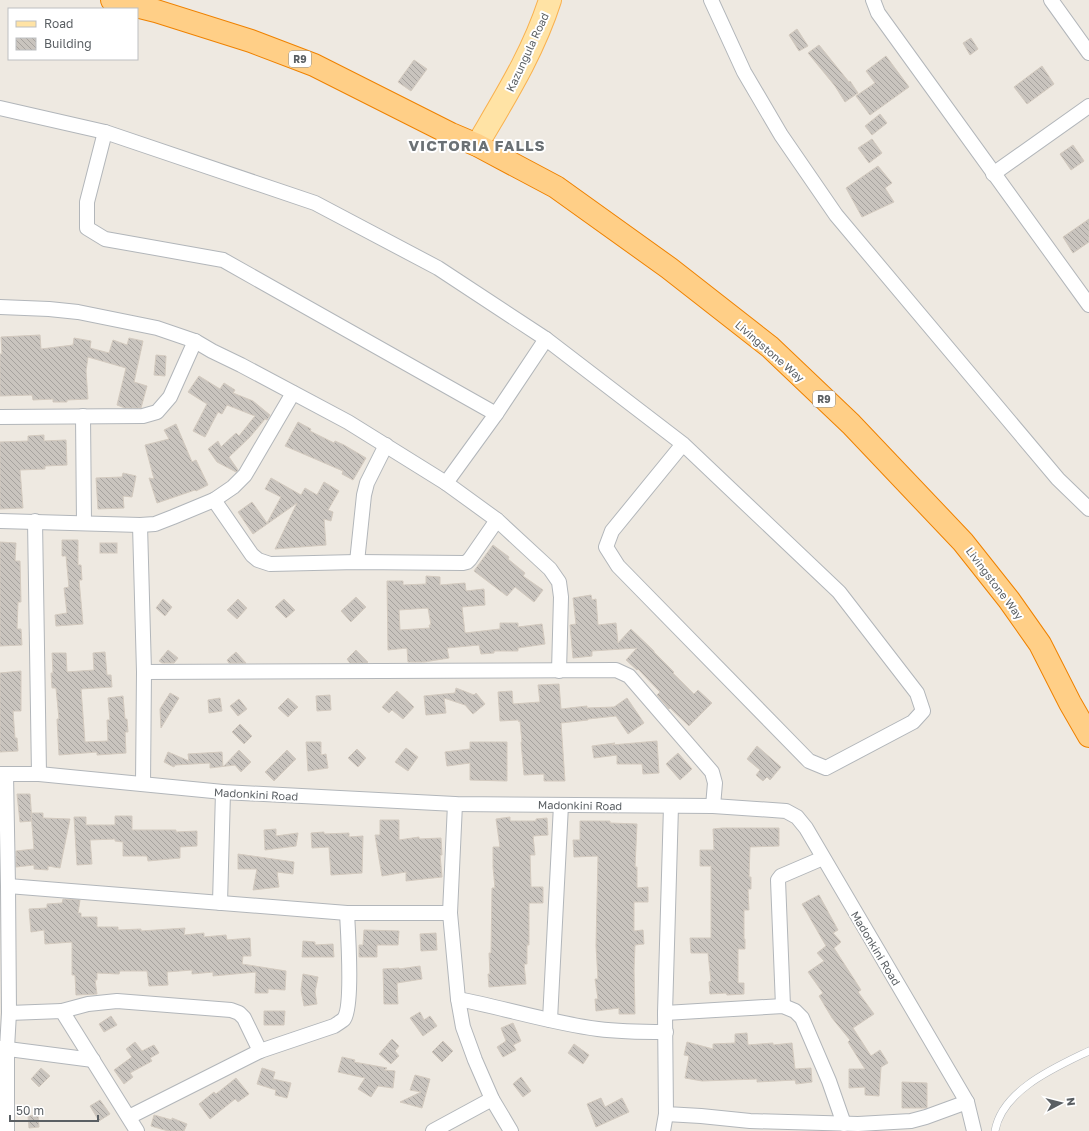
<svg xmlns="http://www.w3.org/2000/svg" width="1089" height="1131" viewBox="0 0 1089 1131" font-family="'Golos Text',sans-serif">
	<defs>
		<pattern id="building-back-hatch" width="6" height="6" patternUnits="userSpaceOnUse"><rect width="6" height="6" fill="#c9c4be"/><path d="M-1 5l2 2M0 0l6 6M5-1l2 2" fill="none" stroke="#a6a29e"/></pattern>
	</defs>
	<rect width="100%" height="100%" fill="#eee9e1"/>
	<g fill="url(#building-back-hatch)" stroke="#d3cabf" fill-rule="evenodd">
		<polygon points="797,29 808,46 799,51 789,35"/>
		<polygon points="971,38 978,49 970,55 963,43"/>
		<polygon points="819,45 849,82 850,81 858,93 845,102 835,86 808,53"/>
		<polygon points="886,56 909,87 870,115 856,96 875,83 866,71"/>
		<polygon points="414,60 427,69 411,91 398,82"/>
		<polygon points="1042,66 1054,84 1027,104 1014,87"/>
		<polygon points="880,114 887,123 872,135 865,126"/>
		<polygon points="872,139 882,153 869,163 858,148"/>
		<polygon points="1073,145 1084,161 1071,170 1060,154"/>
		<polygon points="878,166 892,183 885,188 894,202 862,217 846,188"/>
		<polygon points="1089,219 1089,242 1073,253 1063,237"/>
		<polygon points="40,335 41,349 73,345 74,338 91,341 90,348 109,353 113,340 127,345 129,338 143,341 134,382 147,386 141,408 125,408 117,405 126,368 88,357 86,371 88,399 67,400 67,402 53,402 53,399 33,400 32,395 0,396 0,354 2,354 1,337"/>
		<polygon points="156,355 166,356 165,376 154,375"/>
		<polygon points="199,376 220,389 224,383 235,390 233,393 253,401 270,415 267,420 265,419 250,437 229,457 238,470 236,472 217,462 208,449 218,441 221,447 236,433 239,436 255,416 227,405 222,414 218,412 205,437 193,431 207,404 188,392"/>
		<polygon points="298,422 311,429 310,431 334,443 335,441 344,445 366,458 353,480 342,474 343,471 285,446"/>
		<polygon points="176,424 192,462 196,460 208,485 196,491 195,490 157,503 149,478 154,479 145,445 169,439 164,430"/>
		<polygon points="44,435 44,441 66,440 67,465 45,466 45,469 20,470 23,508 0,509 0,442 28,441 28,436"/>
		<polygon points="123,473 136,476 132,497 123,496 124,508 98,509 96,478 122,477"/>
		<polygon points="271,478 301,495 305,488 317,495 324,482 339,491 328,510 333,512 331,521 324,519 326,545 275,549 297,503 253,534 238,512 252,502 267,523 281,497 265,489"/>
		<polygon points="62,540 78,540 78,565 81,565 82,580 79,580 83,624 56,626 55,615 67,613 64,588 69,587 66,556 62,556"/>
		<polygon points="0,542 16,543 15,561 20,561 21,602 18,602 17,629 21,629 22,645 0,646"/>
		<rect x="100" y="543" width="17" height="10"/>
		<polygon points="493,545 509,557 508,559 525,573 523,576 543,590 534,602 515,587 507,596 474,571"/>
		<path d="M426,576L440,577V585L465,583L466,591L484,589L485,605L462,607L465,633L500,629V623H518V627L542,624L545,644L518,648V651H494V653L481,654L479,645L447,648L449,658L424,662H408L407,648L388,650L387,581H403V585L426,584ZM428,608L431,625H429L430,628L400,630L399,610Z"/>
		<polygon points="591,595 592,600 596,599 598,625 616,623 618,643 631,629 654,651 654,652 674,672 673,673 694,694 698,690 712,703 689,726 670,708 669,709 657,695 660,692 638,669 637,670 626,660 637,648 592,651 592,656 573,658 570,625 576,624 573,598"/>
		<polygon points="356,597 366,607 351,622 341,611"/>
		<polygon points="163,599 172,607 165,616 156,608"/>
		<polygon points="238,599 247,608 237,619 227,610"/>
		<polygon points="284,599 295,610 286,618 275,607"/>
		<polygon points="168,650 178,658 174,663 162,663 159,661"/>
		<polygon points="356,650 368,662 367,663 350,663 347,659"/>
		<polygon points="105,652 107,675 111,675 112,687 81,689 85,742 108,741 107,720 110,720 108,698 123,696 125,719 127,719 128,732 125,732 126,753 97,755 97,752 59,755 57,719 59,719 56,688 52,688 51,673 53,673 52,653 66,653 67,672 94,670 93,653"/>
		<polygon points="236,652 246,663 229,663 227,660"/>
		<polygon points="21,671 21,711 13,711 15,738 17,738 18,751 0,752 0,673"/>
		<polygon points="559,684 561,709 587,706 587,708 614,707 627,698 644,723 628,734 616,716 588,719 588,720 561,723 565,781 544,781 544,774 524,775 521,742 522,742 520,721 519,722 518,720 500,721 498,692 512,691 513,704 540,702 538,685"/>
		<polygon points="456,688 474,695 476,693 485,704 473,714 465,705 444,698 446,713 426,715 424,696 455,693"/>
		<polygon points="397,691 414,707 403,719 392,710 389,713 382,707"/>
		<polygon points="170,693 179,698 161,728 160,709"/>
		<polygon points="330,695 331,710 317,711 316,696"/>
		<polygon points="220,698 222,711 209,713 208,700"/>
		<polygon points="288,698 298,707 288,717 278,708"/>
		<polygon points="239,699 247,709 238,716 230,706"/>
		<polygon points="240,724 252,736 244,744 232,732"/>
		<polygon points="657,741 659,773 643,774 642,764 617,764 617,755 594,758 592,746 615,743 612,745"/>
		<polygon points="306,742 321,742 321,755 326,754 328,768 308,771"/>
		<polygon points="470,742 507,742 507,781 470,780 470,763 447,766 445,752 470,749"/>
		<polygon points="757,746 781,767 770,780 767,777 763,781 756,775 760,770 747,759"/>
		<polygon points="406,748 418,757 408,771 395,762"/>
		<polygon points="357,749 366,758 358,767 348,758"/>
		<polygon points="239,750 251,762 241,772 235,765 210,768 210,763 175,765 174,767 164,762 168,752 189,761 188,754 222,752 223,767"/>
		<polygon points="287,750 296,759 274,781 265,772"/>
		<polygon points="678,753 692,769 680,780 666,764"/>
		<polygon points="17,794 30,794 32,821 20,822"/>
		<polygon points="31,813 43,813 43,818 70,819 60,868 48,866 48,870 34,869 34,865 16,867 16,851 34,849"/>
		<polygon points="115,816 132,816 132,830 176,830 176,832 197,831 197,846 180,847 180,858 148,861 147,856 123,856 123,842 115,841 115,839 90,840 92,864 77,865 74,817 86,817 86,825 115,825"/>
		<polygon points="510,817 510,821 536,821 536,819 547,818 548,835 533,836 535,855 530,855 531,887 543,887 543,903 529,903 529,945 527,945 527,964 524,964 526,984 489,987 488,974 490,974 489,953 491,953 492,888 495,888 493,867 493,847 500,847 496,819"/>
		<polygon points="380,820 399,820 399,840 419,837 419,839 441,838 442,855 440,855 442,877 406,881 406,872 382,876 375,835 380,835"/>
		<polygon points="580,821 610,821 610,823 637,824 635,867 637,867 637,888 648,887 648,902 634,902 634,931 643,930 644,944 635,945 634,970 635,1014 619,1014 619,1008 596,1011 595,999 598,999 595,979 598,979 596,946 598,856 574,857 573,840 580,840"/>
		<polygon points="723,828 779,828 779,846 750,847 749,877 751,877 751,889 748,889 749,910 744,910 744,939 745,939 745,949 738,949 738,983 744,983 744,994 727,995 726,993 710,994 709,982 711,981 708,953 691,953 690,938 711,938 711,866 700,866 700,850 714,850 713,829"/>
		<polygon points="276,829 276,836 298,833 296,846 265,850 264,830"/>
		<polygon points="324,832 324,834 349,833 349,837 363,836 362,873 331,875 329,847 312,848 311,833"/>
		<polygon points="238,854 294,862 293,874 277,872 279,887 253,890 257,869 238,869"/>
		<polygon points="819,895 838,930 833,933 841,942 834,948 861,990 858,992 874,1014 853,1028 871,1056 880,1050 888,1063 881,1067 879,1096 865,1095 865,1087 849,1088 849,1069 865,1069 848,1042 850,1040 832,1018 819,996 823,993 808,972 824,961 817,953 826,946 802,904"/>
		<polygon points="63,899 80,900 78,913 81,913 81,917 97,917 97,927 118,927 118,930 141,929 141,931 185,928 184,935 204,933 204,937 226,935 227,940 250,938 251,956 243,956 242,964 286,971 285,990 268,989 268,993 255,993 256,972 213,976 213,972 192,974 192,970 167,972 168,985 149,986 147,971 120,971 119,974 97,973 97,980 95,980 97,994 76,995 75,975 72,975 72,942 45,944 44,930 31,932 29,909 47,908 47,904 62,903"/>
		<polygon points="364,930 399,931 398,945 377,945 377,957 359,957 359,945 363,945"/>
		<polygon points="436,933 437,950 421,951 420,934"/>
		<polygon points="303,941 315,942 315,945 333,944 334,957 302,957"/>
		<polygon points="420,966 422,979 397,983 398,1004 384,1004 383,969 399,968 399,969"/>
		<polygon points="303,974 318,977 315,992 317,1004 304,1006 301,990"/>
		<polygon points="264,1011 285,1011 284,1025 264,1025"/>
		<polygon points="420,1012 424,1020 430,1016 437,1026 423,1036 410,1018"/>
		<polygon points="111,1016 117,1025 104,1032 99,1024"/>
		<polygon points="513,1023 521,1041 513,1045 516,1050 503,1057 497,1047 506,1041 501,1028"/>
		<polygon points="747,1033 748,1045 773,1043 773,1045 792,1043 795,1069 811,1068 812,1082 796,1084 795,1080 757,1082 757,1079 702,1081 685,1078 689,1056 684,1055 687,1042 713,1049 713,1044 735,1043 735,1034"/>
		<polygon points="392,1039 399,1046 395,1051 399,1056 391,1064 379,1054"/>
		<polygon points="443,1041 453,1051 442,1062 432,1052"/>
		<polygon points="135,1042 142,1051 154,1045 159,1053 150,1058 152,1061 130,1073 133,1077 124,1084 114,1070 132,1057 126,1049"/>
		<polygon points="574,1044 589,1055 583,1064 568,1053"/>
		<polygon points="342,1057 355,1060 354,1062 387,1068 384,1070 395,1071 393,1088 378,1086 371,1097 358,1089 365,1078 338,1072"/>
		<polygon points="41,1068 50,1076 39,1087 31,1079"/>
		<polygon points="262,1068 275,1072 273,1079 291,1083 287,1098 275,1095 276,1090 257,1084"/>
		<polygon points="415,1075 430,1079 422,1108 400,1102 421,1092 410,1090"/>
		<polygon points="521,1077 531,1091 523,1097 513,1084"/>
		<polygon points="236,1078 249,1094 238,1102 235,1099 210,1119 199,1104 214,1092 216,1094"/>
		<polygon points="902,1082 927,1083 927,1108 902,1108"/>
		<polygon points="601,1098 605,1107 622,1098 629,1112 596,1127 587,1104"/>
		<polygon points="100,1100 110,1114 99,1121 90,1106"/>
		<polygon points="38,1115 39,1127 29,1128 28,1116"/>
		<polygon points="154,1115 172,1120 172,1118 187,1124 184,1131 168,1131 151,1126"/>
	</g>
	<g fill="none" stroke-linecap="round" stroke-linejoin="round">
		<g stroke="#b2b6ba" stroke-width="8">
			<path id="lane" d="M995,1131C1002,1090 1056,1067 1089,1051"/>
		</g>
		<g stroke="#b2b6ba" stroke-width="16">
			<g id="street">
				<polyline points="711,0 744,72 781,135 836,215 1058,479 1089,509"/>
				<polyline points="873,0 878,13 1089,305"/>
				<polyline points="1051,0 1089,53"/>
				<polyline points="0,108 105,132 315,203 438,268 546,339 683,444 839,592 917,693 923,711 913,722 826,768 809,761 618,566 606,547 612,531 683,444"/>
				<polyline points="105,132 87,202 87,228 105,239 223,260 496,414"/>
				<polyline points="993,174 1089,106"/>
				<polyline points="0,307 49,309 78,312 157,328 195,341 212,351 241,365 348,422 446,483 497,520 550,569 559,582 561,597 559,671"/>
				<polyline points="83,416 84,523"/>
				<polyline points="0,417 143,416 157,412 170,397 195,341"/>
				<polyline points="446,483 496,414 546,339"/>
				<polyline points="214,500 252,555 258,560 270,564 357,562 463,563 467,562 470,559 497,520"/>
				<polyline points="0,521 140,525 155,524 173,517 214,500 233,487 245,475 293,393"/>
				<polyline points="35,521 39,774"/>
				<polyline points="140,525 144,672 143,784"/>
				<polyline points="357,562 364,495 367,483 386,445"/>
				<polyline points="144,672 616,670 629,676 712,772 715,783 713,806"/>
				<polyline points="0,774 39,774 223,792 455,804 713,806 786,811 797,817 806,828 967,1102 974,1131"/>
				<polyline points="6,774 8,886 9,1013 7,1048 7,1131"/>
				<polyline points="455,804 450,913 458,999 463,1027 475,1060 492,1099 511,1131"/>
				<polyline points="671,806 665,1013 666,1114 701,1116 750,1121 858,1124 911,1121 926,1117 967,1102"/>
				<polyline points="8,886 347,913 450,913"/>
				<polyline points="220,903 223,792"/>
				<path d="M458,999C505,1008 551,1023 598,1029C621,1032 644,1032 666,1032"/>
				<polyline points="783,1006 778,880 781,876 823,858"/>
				<polyline points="62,1011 88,1004 117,1001 231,1010 239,1013 244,1018 260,1051"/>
				<polyline points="9,1013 62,1011 137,1131"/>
				<polyline points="665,1013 783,1006 795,1011 802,1018 829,1081 844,1124"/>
				<polyline points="550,1020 561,805"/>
				<polyline points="0,1048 93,1060"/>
				<path d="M129,1117L260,1051L334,1026C337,1024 342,1021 344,1019C353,1006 348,932 347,913"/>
				<polyline points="433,1131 492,1099"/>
				<polyline points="663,1131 666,1114"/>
			</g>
		</g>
		<g stroke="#f9b14f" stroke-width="24">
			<path id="primary" d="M477,145C505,97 533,53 550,0"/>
		</g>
		<g stroke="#ef8200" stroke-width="24">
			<polyline id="highway" points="112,0 156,11 251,41 314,65 451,134 477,145 556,187 669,268 770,347 851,424 963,542 1009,600 1040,644 1070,703 1089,736"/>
		</g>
		<use href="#lane" stroke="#fff" stroke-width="7"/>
		<use href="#street" stroke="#fff" stroke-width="14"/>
		<use href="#primary" stroke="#ffe3a5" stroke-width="22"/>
		<use href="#highway" stroke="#ffcf87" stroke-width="22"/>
	</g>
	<g text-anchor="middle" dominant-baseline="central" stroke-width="4" stroke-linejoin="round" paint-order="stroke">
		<g fill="#fff" stroke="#8c8f92" stroke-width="1">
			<rect x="289" y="51" width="22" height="16" rx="3"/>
			<rect x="813" y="391" width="22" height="16" rx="3"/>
		</g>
		<g font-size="10" font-weight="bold" fill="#5a5f63">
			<text x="300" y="59">R9</text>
			<text x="824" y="399">R9</text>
		</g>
		<g font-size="11" fill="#5a5f63" stroke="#fff">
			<text transform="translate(527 52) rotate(-65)">Kazungula Road</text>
			<text transform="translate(770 351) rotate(41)">Livingstone Way</text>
			<text transform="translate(995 583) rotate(53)">Livingstone Way</text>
			<text transform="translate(256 794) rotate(3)">Madonkini Road</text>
			<text transform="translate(580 805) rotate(1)">Madonkini Road</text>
			<text transform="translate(876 948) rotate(59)">Madonkini Road</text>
		</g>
		<g font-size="15" font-weight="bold" letter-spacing="1" fill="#6b7175" stroke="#fff">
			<text x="477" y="145">VICTORIA FALLS</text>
		</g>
	</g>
	<rect x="8" y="8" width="130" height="52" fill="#ffffff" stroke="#bdbfc1"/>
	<rect x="16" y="21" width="20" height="6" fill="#ffe3a5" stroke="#bdbfc1"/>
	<text x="44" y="28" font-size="12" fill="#5a5f63">Road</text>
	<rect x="16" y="38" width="20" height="12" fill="url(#building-back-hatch)" stroke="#bdbfc1"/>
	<text x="44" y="48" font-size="12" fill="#5a5f63">Building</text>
	<g transform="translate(1061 1103) rotate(83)" stroke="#ffffff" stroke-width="3" paint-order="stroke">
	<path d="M0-3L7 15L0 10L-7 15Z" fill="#5a5f63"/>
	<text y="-6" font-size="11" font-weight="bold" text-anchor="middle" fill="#5a5f63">N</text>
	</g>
	<path d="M10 1115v6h88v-6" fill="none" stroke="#5a5f63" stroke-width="2"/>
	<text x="16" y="1115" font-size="12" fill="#5a5f63" stroke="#ffffff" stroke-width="3" paint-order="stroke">50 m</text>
</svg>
